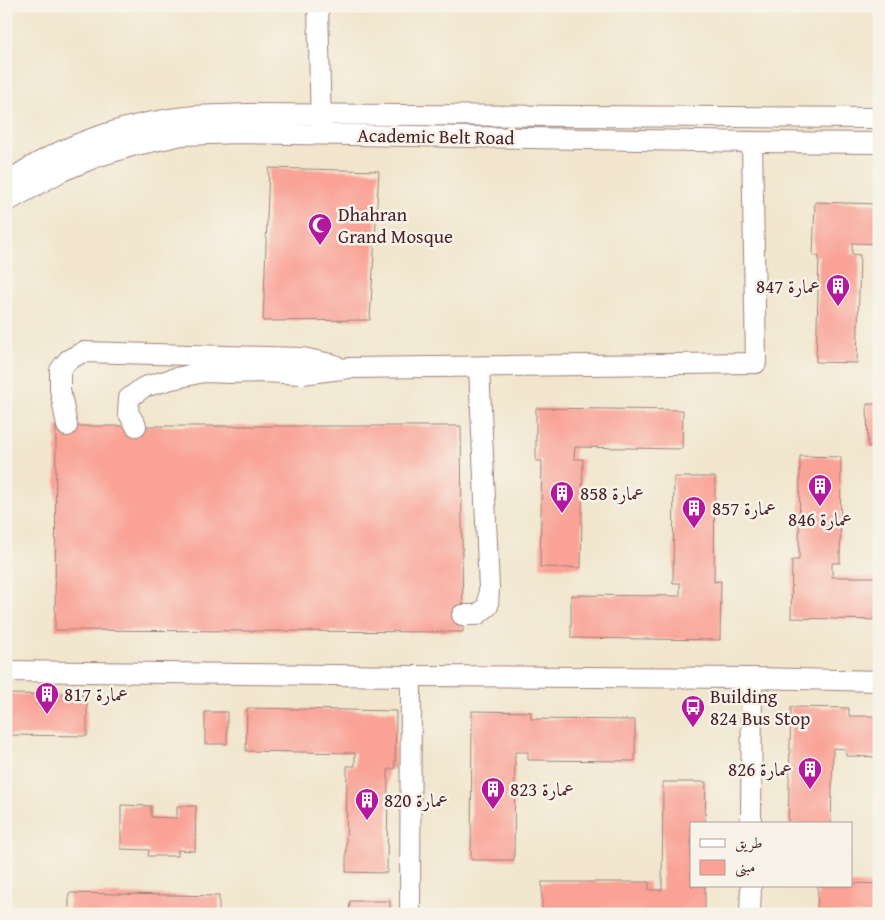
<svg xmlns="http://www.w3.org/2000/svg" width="885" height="920" viewBox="0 0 885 920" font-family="'Gentium Book Plus',Amiri,serif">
	<rect width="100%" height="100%" fill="#f7f3e8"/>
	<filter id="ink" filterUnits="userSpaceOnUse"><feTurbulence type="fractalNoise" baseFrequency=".02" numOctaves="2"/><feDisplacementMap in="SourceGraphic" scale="10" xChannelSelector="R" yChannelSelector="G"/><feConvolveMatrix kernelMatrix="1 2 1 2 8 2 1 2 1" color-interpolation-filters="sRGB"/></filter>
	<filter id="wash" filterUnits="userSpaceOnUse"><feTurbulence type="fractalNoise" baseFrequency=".0096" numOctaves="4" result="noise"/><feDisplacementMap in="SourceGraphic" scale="20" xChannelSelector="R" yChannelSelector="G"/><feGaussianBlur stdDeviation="1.12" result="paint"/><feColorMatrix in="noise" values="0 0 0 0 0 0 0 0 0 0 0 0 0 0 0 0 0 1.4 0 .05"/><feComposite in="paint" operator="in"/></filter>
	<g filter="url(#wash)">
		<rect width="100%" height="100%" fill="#f1e6cd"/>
		<g id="blocks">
			<g fill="#f9a295">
				<polygon points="269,168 379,171 370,320 263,321"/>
				<polygon points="815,202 879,204 879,244 852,243 852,254 860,255 857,363 816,362 819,256 813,256"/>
				<polygon points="867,404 879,404 879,447 868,447"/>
				<polygon points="536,408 683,410 682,449 575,447 574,459 583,459 581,568 540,567 542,461 536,461"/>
				<polygon points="56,426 461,426 463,632 55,630"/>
				<polygon points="800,456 841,457 840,563 832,563 832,577 879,577 879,620 791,618 792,560 799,560"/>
				<polygon points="674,477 715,477 714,582 721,581 720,640 571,638 571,595 680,596 680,583 673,583"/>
				<polygon points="6,694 87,695 87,736 6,735"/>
				<polygon points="791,707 849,708 849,716 879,716 879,757 846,756 846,749 833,748 831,824 788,824"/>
				<polygon points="247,708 396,711 395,769 388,769 387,873 346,872 347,766 355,766 355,753 246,751"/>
				<polygon points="472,711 531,712 531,719 635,720 635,761 528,760 528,752 515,752 514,860 471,860"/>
				<rect x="205" y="712" width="22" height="32"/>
				<polygon points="663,782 706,782 705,824 691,824 691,886 705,886 705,914 542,914 542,882 649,882 649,890 662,890"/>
				<polygon points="121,805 151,806 151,817 177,818 177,806 196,806 195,851 178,850 178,856 148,856 149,850 121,849"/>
				<polygon points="851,883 879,884 879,914 817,914 818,886 851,886"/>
				<polygon points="69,893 219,896 219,914 69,914"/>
				<polygon points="350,901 390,901 390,914 349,914"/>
			</g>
		</g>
	</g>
	<g filter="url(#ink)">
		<use href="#blocks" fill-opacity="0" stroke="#9e827c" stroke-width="1"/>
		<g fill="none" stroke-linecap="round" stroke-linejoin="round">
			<g stroke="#9e827c" stroke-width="22">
				<g id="minor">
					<polyline points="318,6 321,127"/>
					<path d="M6,183C61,144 128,122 195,116C212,115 230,115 248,114L879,118"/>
					<polyline points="6,202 62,171 96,157 132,146 182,135 239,133 752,142 879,143"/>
					<polyline points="67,426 60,389 60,370 68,360 83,352 303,358 335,365"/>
					<polyline points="136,426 128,412 129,398 144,387 172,379 203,372 231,373 262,372 302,374 349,368 756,363 752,142"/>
					<polyline points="462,615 477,615 488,606 489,588 479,367"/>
					<polyline points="6,671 411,676 752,678 879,681"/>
					<polyline points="751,824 752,678"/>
					<polyline points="410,914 411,676"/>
					<polyline points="750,914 751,886"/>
				</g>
			</g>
			<use href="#minor" stroke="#fff" stroke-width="20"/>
		</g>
	</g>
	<defs>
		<g id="mosque-pin" transform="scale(1.25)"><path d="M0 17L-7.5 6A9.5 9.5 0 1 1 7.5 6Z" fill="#b5179e" stroke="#f7f3e8"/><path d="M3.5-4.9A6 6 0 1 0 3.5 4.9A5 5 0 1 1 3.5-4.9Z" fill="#fff"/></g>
		<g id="building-pin" transform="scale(1.25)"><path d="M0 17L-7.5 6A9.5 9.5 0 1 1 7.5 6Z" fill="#b5179e" stroke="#f7f3e8"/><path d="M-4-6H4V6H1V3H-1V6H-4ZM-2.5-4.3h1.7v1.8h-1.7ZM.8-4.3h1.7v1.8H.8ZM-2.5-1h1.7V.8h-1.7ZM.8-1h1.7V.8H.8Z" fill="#fff"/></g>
		<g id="bus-pin" transform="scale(1.25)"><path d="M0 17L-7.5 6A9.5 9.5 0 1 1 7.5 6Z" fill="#b5179e" stroke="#f7f3e8"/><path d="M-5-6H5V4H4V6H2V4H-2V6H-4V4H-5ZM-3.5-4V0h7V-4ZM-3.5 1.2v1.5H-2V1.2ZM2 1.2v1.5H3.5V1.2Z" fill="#fff"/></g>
	</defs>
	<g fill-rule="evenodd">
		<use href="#mosque-pin" x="320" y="225"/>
		<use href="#building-pin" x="838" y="286"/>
		<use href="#building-pin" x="820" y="486"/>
		<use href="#building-pin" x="562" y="493"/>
		<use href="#building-pin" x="694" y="508"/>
		<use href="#building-pin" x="47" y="694"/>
		<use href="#bus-pin" x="693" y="707"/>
		<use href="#building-pin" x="810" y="769"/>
		<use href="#building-pin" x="493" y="789"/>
		<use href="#building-pin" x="367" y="800"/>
	</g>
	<g text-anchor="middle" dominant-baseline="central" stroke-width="5" stroke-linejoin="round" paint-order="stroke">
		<g font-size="19" fill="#4a1f2b" stroke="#f7f3e8">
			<text transform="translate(436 136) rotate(1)">Academic Belt Road</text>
		</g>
		<g font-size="19" fill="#4a1f2b" stroke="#f7f3e8" text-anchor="start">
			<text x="338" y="214">Dhahran<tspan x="338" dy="22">Grand Mosque</tspan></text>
			<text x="820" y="286" text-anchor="end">عمارة 847</text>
			<text x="580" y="493">عمارة 858</text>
			<text x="712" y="508">عمارة 857</text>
			<text x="820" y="519" text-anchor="middle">عمارة 846</text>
			<text x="64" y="694">عمارة 817</text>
			<text x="710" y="696">Building<tspan x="710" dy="22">824 Bus Stop</tspan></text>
			<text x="792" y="769" text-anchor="end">عمارة 826</text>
			<text x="510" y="789">عمارة 823</text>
			<text x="384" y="800">عمارة 820</text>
		</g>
	</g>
	<rect width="885" height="920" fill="none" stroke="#f7f3e8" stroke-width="25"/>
	<rect x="690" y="822" width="162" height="65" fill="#f7f3e8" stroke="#b29e9c"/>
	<rect x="700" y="839" width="25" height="8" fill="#ffffff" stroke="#b29e9c"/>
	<text x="735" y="848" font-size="15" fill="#4a1f2b">طريق</text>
	<rect x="700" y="860" width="25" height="15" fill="#f9a295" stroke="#b29e9c"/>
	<text x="735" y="872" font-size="15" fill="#4a1f2b">مبنى</text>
</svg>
